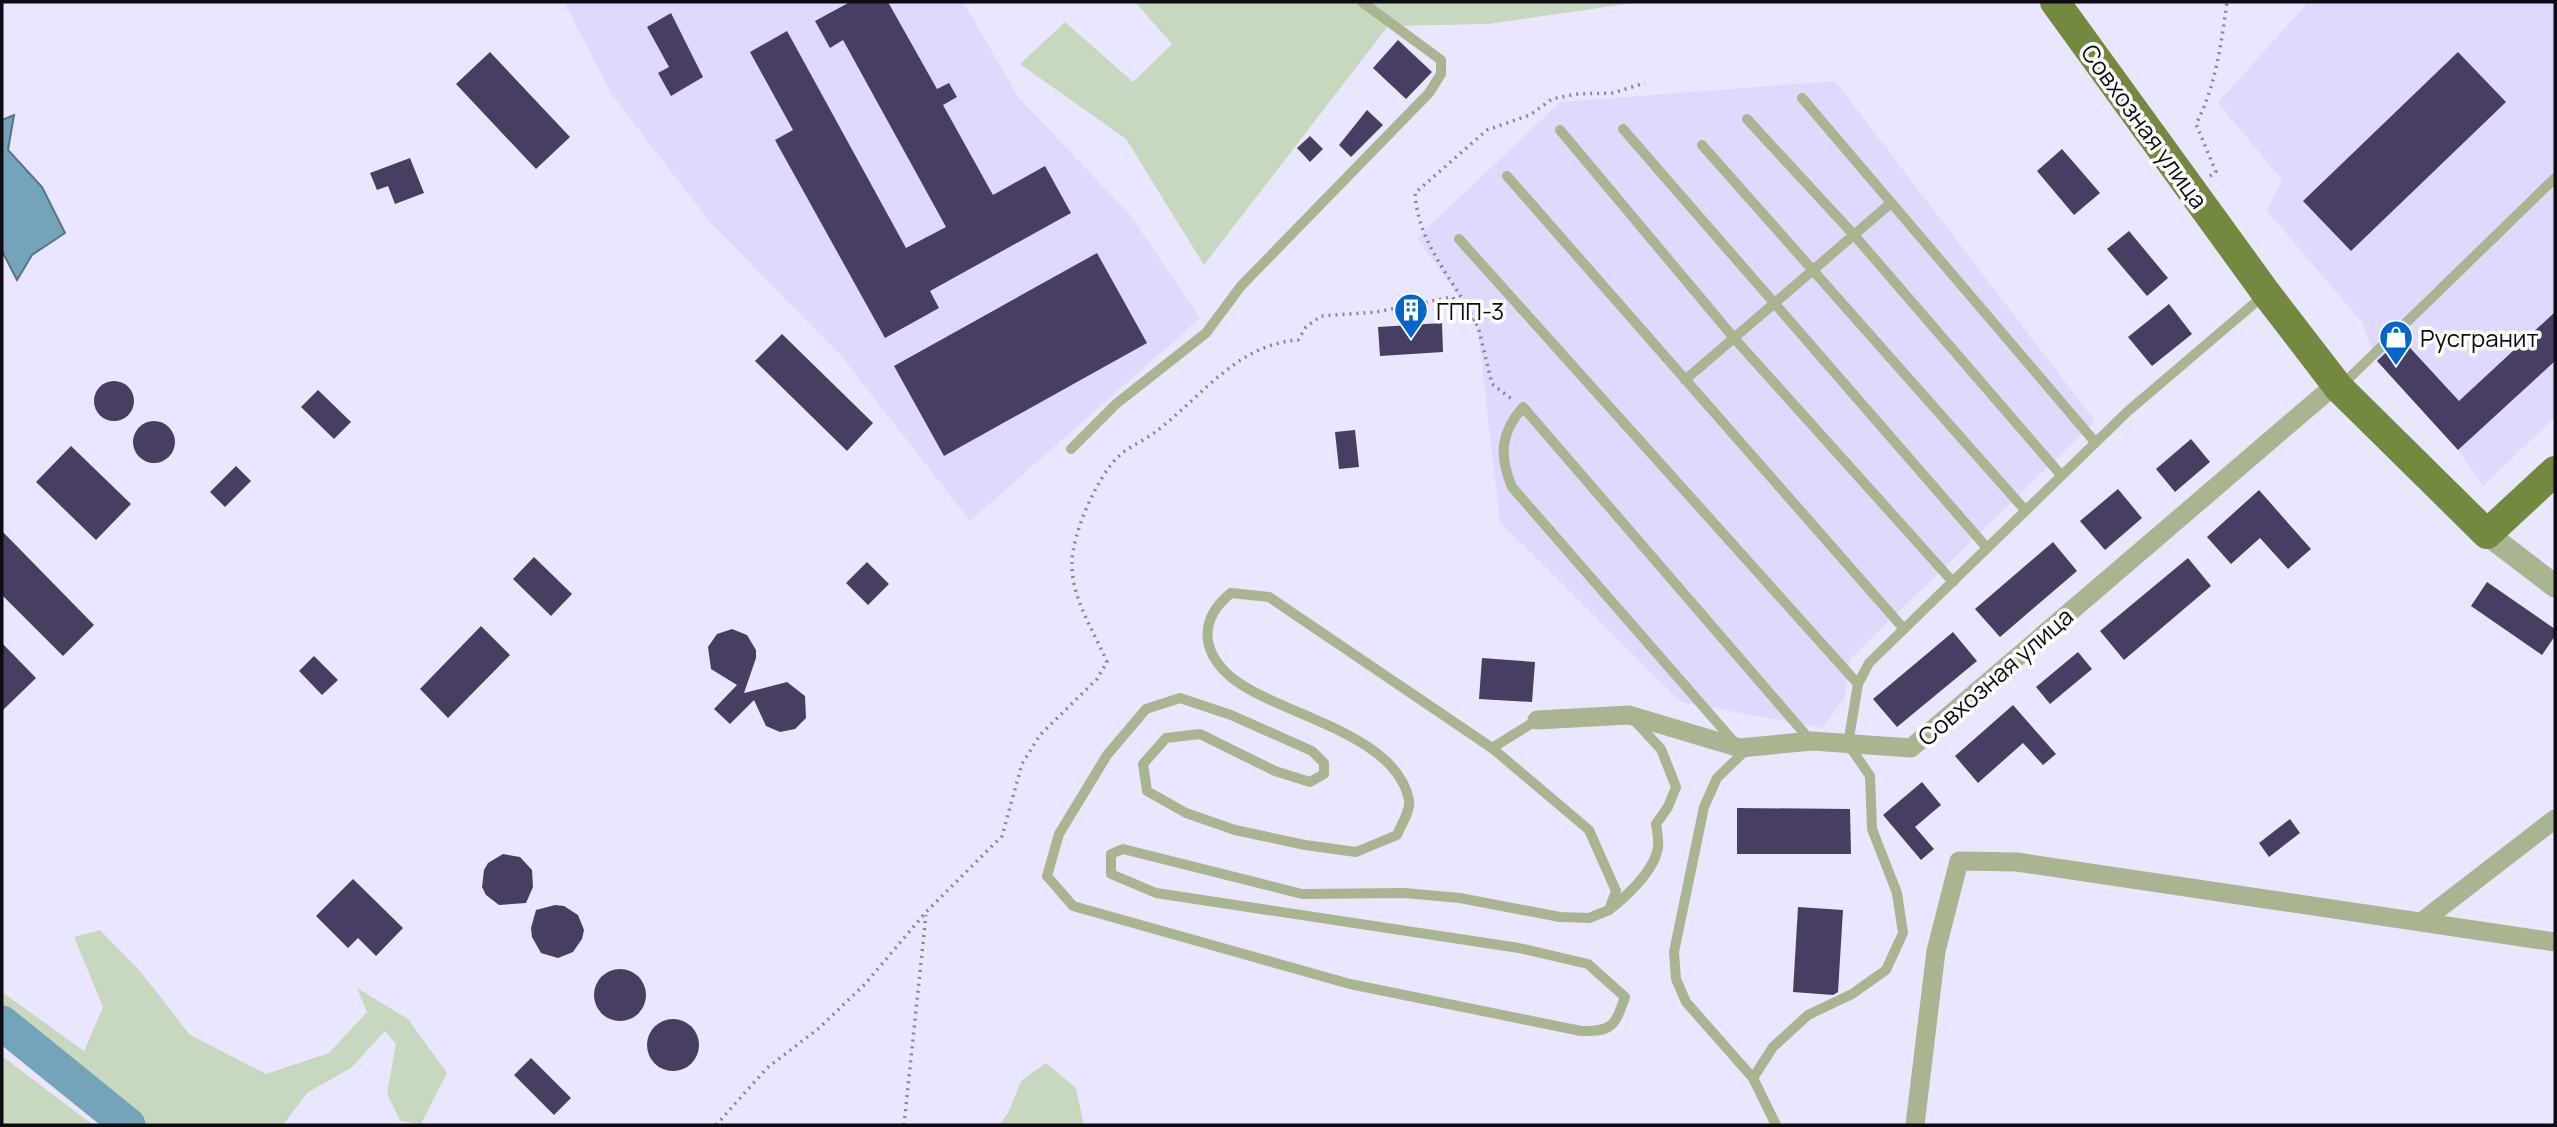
<svg xmlns="http://www.w3.org/2000/svg" width="2557" height="1127" viewBox="0 0 2557 1127" font-family="Manrope,sans-serif">
	<rect width="100%" height="100%" fill="#ebe6ff"/>
	<g fill="#e1d8fe">
		<polygon points="564,2 963,2 1019,98 1130,215 1200,318 970,521 842,357 709,221 613,96"/>
		<polygon points="2308,2 2555,2 2555,417 2483,486 2458,450 2376,360 2362,322 2267,211 2282,180 2218,103"/>
		<polygon points="1835,81 2095,421 1850,659 1845,697 1822,728 1681,702 1500,522 1477,322 1417,238 1560,102"/>
	</g>
	<g fill="#c7d8be">
		<polygon points="1135,2 1640,2 1488,24 1388,26 1204,265 1126,139 1020,64 1065,22 1133,82 1172,44"/>
		<polygon points="100,930 140,971 190,1035 266,1074 329,1053 367,1012 357,988 408,1019 447,1073 421,1124 400,1121 387,1093 396,1044 385,1031 351,1068 307,1093 283,1125 142,1125 2,1011 2,992 84,1051 103,1007 74,937"/>
		<polygon points="2,1056 93,1125 2,1125"/>
		<polygon points="1046,1063 1076,1088 1084,1125 999,1125 1008,1113 1021,1081"/>
	</g>
	<polygon fill="#75a3ba" stroke="#567588" stroke-width="2" points="14,115 8,150 42,187 65,233 32,255 17,280 2,251 2,120"/>
	<g fill="none" stroke-linecap="round" stroke-linejoin="round">
		<polyline stroke="#75a3ba" stroke-width="35" points="2,1023 128,1125"/>
	</g>
	<g fill="#473e62">
		<polygon points="850,2 888,2 937,89 949,83 957,97 943,105 993,195 1045,166 1071,213 930,291 939,308 885,338 775,140 793,130 750,52 787,31 906,248 946,227 843,40 830,48 815,21"/>
		<polygon points="671,13 703,77 671,96 658,73 669,67 647,27"/>
		<polygon points="1398,40 1432,72 1406,99 1373,68"/>
		<polygon points="490,52 570,137 536,169 456,84"/>
		<polygon points="2458,52 2506,102 2351,251 2303,201"/>
		<polygon points="1367,110 1383,125 1351,157 1339,145"/>
		<polygon points="1310,136 1323,149 1310,162 1297,148"/>
		<polygon points="2062,149 2100,193 2074,215 2037,171"/>
		<polygon points="410,158 424,193 395,204 388,186 377,190 370,173"/>
		<polygon points="2129,231 2168,278 2147,296 2107,249"/>
		<polygon points="1097,253 1147,343 944,456 894,366"/>
		<polygon points="2169,304 2192,334 2152,366 2128,337"/>
		<polygon points="2555,312 2555,361 2458,450 2377,361 2401,338 2459,401"/>
		<polygon points="1442,323 1443,352 1380,356 1378,327"/>
		<polygon points="782,334 873,423 847,451 755,361"/>
		<circle cx="114" cy="401" r="20"/>
		<polygon points="318,390 351,422 334,439 301,407"/>
		<circle cx="154" cy="442" r="21"/>
		<polygon points="1355,430 1359,467 1339,469 1335,432"/>
		<polygon points="2191,439 2210,462 2175,492 2156,469"/>
		<polygon points="71,446 131,504 96,540 36,482"/>
		<polygon points="236,466 251,481 225,507 210,492"/>
		<polygon points="2118,489 2142,518 2105,550 2080,521"/>
		<polygon points="2259,490 2311,549 2288,569 2260,538 2231,564 2207,537"/>
		<polygon points="2,531 94,625 63,656 2,595"/>
		<polygon points="2053,542 2077,571 2000,637 1975,609"/>
		<polygon points="534,557 572,594 551,616 513,579"/>
		<polygon points="2188,558 2211,586 2124,660 2100,631"/>
		<polygon points="867,562 889,584 868,605 846,583"/>
		<polygon points="2487,582 2555,629 2555,636 2542,655 2471,606"/>
		<polygon points="481,626 510,655 448,718 420,689"/>
		<polygon points="732,629 747,635 756,650 756,658 744,693 787,682 805,696 806,718 795,729 780,732 766,726 754,700 730,724 714,709 737,685 711,669 708,647 717,634"/>
		<polygon points="1953,632 1977,661 1897,727 1873,699"/>
		<polygon points="2,643 36,678 2,711"/>
		<polygon points="2078,652 2092,669 2050,704 2036,687"/>
		<polygon points="314,656 338,680 322,695 299,671"/>
		<polygon points="1482,658 1535,662 1532,702 1479,699"/>
		<polygon points="2013,705 2056,754 2043,765 2023,743 1978,783 1955,756"/>
		<polygon points="1922,782 1941,805 1915,827 1934,849 1921,860 1883,815"/>
		<polygon points="1737,808 1850,809 1851,854 1737,854"/>
		<polygon points="2290,819 2300,833 2269,857 2259,843"/>
		<polygon points="503,854 520,857 532,870 533,887 526,903 499,905 486,895 482,887 484,870 488,863"/>
		<polygon points="353,879 403,928 376,956 358,938 348,948 316,916"/>
		<polygon points="555,905 564,906 578,915 584,930 582,939 573,952 558,958 541,953 532,937 531,928 536,910"/>
		<polygon points="1798,907 1843,910 1838,992 1833,995 1793,992"/>
		<circle cx="620" cy="995" r="26"/>
		<circle cx="673" cy="1045" r="26"/>
		<polygon points="531,1058 571,1098 554,1115 514,1075"/>
	</g>
	<g fill="none" stroke-linecap="round" stroke-linejoin="round">
		<g stroke="#898597" stroke-width="3.5" stroke-dasharray="2 5" stroke-linecap="butt">
			<path d="M2210,176L2216,172L2196,124C2216,86 2221,44 2227,2"/>
			<path d="M1475,321C1452,277 1418,244 1415,193L1487,130L1530,115L1552,99L1576,94L1613,93L1645,83"/>
			<path d="M716,1125L767,1068L818,1029L865,984L926,912L1002,836L1022,764L1040,735L1097,679L1107,662C1094,631 1071,598 1072,563C1072,534 1097,477 1118,457C1129,446 1146,440 1158,430C1202,396 1238,344 1298,340L1306,327L1321,316L1376,312L1452,297L1478,326L1492,384L1513,400"/>
			<polyline points="904,1125 926,915"/>
		</g>
		<g stroke="#a9b590" stroke-width="10">
			<polyline points="1802,98 2095,442"/>
			<polyline points="1747,119 1854,235 2061,475"/>
			<polyline points="1623,129 1987,548"/>
			<polyline points="1560,130 1734,338 1953,582"/>
			<polyline points="1702,145 2025,510"/>
			<polyline points="1507,176 1904,629"/>
			<polyline points="1459,239 1858,684"/>
			<polyline points="1685,380 1891,203"/>
			<polyline points="2342,385 2555,178"/>
			<polyline points="1071,449 1116,404 1206,333 1241,286 1429,93 1441,74 1441,60 1362,2"/>
			<path d="M1231,593L1269,597L1492,748L1589,830L1616,891L1609,910L1589,918L1560,917L1460,898L1404,893L1302,894L1123,849L1111,854V874L1156,893L1519,948L1588,964L1625,997C1615,1025 1613,1032 1581,1031L1350,984L1073,906L1047,876L1059,834L1107,755L1146,709L1180,698L1231,715L1312,751L1324,763V774L1310,782L1275,771L1200,734L1166,738L1143,764L1147,791L1186,813L1235,830L1305,845L1356,852L1397,835C1401,825 1411,810 1409,800C1396,733 1279,715 1232,678C1200,651 1199,619 1231,593Z"/>
			<path d="M1735,743L1512,487C1499,456 1500,433 1523,407L1811,741"/>
			<polyline points="1492,748 1537,720"/>
			<polyline points="1746,750 1717,778 1704,807 1674,952 1676,979 1686,1002 1753,1078 1776,1125"/>
			<path d="M1609,910C1627,896 1655,870 1658,847C1659,840 1657,831 1656,824L1668,807L1676,787L1661,749L1634,720"/>
			<polyline points="1753,1078 1773,1047 1808,1015 1852,994 1886,970 1903,933 1897,893 1872,829 1870,776 1848,744 1858,684 1869,663 2127,412 2263,296"/>
		</g>
		<g stroke="#a9b590" stroke-width="19">
			<polyline points="1537,720 1629,715 1740,748 1812,741 1911,748 2336,384"/>
			<polyline points="2424,920 2555,819"/>
			<polyline points="1915,1125 1936,951 1959,861 2017,862 2555,942"/>
		</g>
		<polyline stroke="#a9b590" stroke-width="23" points="2487,534 2555,586"/>
		<polyline stroke="#74883f" stroke-width="30" points="2055,2 2266,293 2339,388 2487,534 2555,471"/>
	</g>
	<defs>
		<g id="building-pin" transform="scale(1.75)"><path d="M0 17L-7.5 6A9.5 9.5 0 1 1 7.5 6Z" fill="#0066ce" stroke="#fff"/><path d="M-4-6H4V6H1V3H-1V6H-4ZM-2.5-4.3h1.7v1.8h-1.7ZM.8-4.3h1.7v1.8H.8ZM-2.5-1h1.7V.8h-1.7ZM.8-1h1.7V.8H.8Z" fill="#fff"/></g>
		<g id="shop-pin" transform="scale(1.75)"><path d="M0 17L-7.5 6A9.5 9.5 0 1 1 7.5 6Z" fill="#0066ce" stroke="#fff"/><path d="M-5-2.5h2.3a2.7 3.5 0 0 1 5.4 0H5L5.5 6h-11ZM-1.5-2.5h3a1.5 2.3 0 0 0-3 0Z" fill="#fff"/></g>
	</defs>
	<g fill-rule="evenodd">
		<use href="#building-pin" x="1411" y="310"/>
		<use href="#shop-pin" x="2396" y="337"/>
	</g>
	<g text-anchor="middle" dominant-baseline="central" stroke-width="7" stroke-linejoin="round" paint-order="stroke">
		<g font-size="24" fill="#0e0b15" stroke="#fff">
			<text transform="translate(2145 126) rotate(54)">Совхозная улица</text>
			<text transform="translate(1995 676) rotate(-41)">Совхозная улица</text>
		</g>
		<g font-size="24" fill="#0e0b15" stroke="#fff" text-anchor="start">
			<text x="1436" y="310">ГПП-3</text>
			<text x="2420" y="337">Русгранит</text>
		</g>
	</g>
	<rect width="2557" height="1127" fill="none" stroke="#0e0b15" stroke-width="7"/>
</svg>
